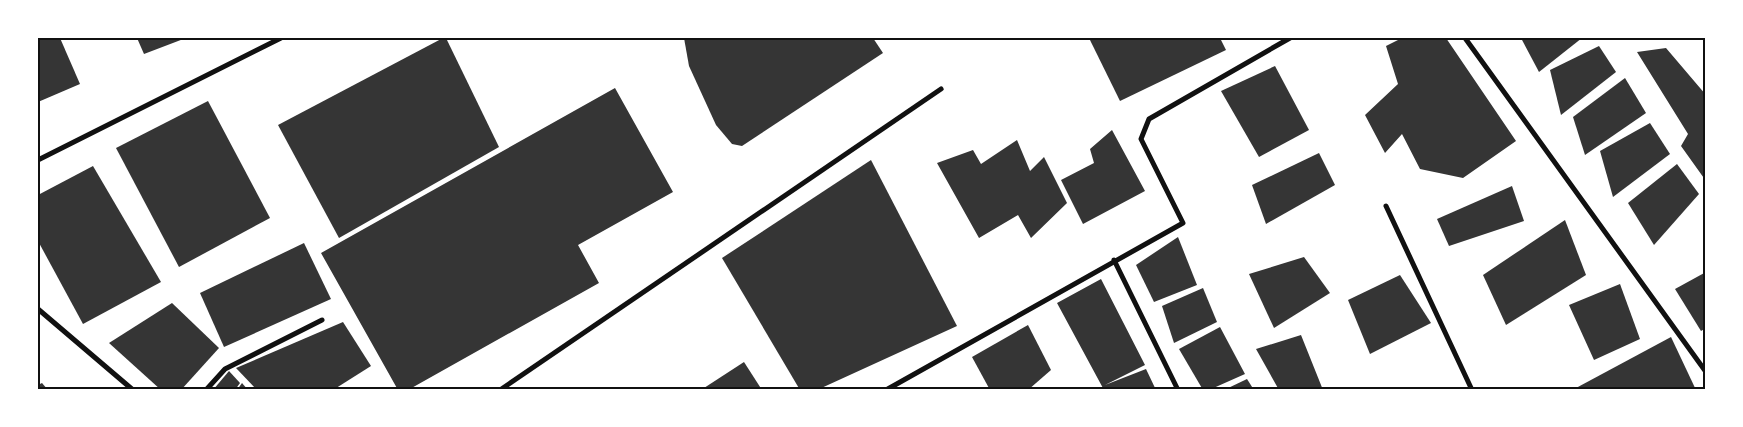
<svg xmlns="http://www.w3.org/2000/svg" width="1743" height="427" viewBox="0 0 1743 427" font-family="Inter,sans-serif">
	<rect width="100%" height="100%" fill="#fff"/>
	<g fill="#353535">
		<polygon points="38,38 60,38 80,84 38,102"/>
		<polygon points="137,38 186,38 144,54"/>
		<polygon points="443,38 446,38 499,147 339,238 278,125"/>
		<polygon points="684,38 873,38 883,53 742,146 732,144 716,125 689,66"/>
		<polygon points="1089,38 1220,38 1226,50 1120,101"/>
		<polygon points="1402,38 1446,38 1516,141 1463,178 1420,169 1402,134 1385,153 1365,115 1398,84 1386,46"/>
		<polygon points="1521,38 1582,38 1539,72"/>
		<polygon points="1599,46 1616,72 1561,115 1550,70"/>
		<polygon points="1666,48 1706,95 1706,181 1681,146 1688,134 1637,52"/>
		<polygon points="1275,66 1309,130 1259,157 1221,91"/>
		<polygon points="1625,78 1646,113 1585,155 1573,117"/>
		<polygon points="615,88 673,192 578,245 599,283 408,390 398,390 321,253"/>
		<polygon points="208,101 270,218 179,267 116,148"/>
		<polygon points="1650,123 1670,154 1613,197 1600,151"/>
		<polygon points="1112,130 1145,191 1083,224 1061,180 1094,163 1090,149"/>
		<polygon points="1017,140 1030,171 1044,157 1067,203 1031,238 1018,215 979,238 937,163 973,150 981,164"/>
		<polygon points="1319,153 1335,185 1266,224 1252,185"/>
		<polygon points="871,160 957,326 817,390 800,390 722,258"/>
		<polygon points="1677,164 1699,194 1654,245 1628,203"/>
		<polygon points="93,166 161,282 83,324 38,241 38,195"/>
		<polygon points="1512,186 1524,221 1449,246 1437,219"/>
		<polygon points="1565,220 1586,275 1506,325 1483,275"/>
		<polygon points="1178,237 1197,285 1154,302 1136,265"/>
		<polygon points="304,243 331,299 224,347 200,293"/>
		<polygon points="1304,257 1330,293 1274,328 1249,274"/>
		<polygon points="1706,272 1706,328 1701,331 1675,289"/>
		<polygon points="1400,275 1431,323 1370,354 1348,300"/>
		<polygon points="1101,279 1145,365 1105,385 1146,369 1156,390 1104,390 1057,303"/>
		<polygon points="1620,284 1640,339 1594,360 1569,305"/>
		<polygon points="1203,288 1217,322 1174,343 1162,306"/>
		<polygon points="172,303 219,348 181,390 161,390 109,343"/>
		<polygon points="343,322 371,366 333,390 257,390 236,368"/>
		<polygon points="1028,325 1051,370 1028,390 990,390 972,357"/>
		<polygon points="1220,327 1245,374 1209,390 1203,390 1179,349"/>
		<polygon points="1301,335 1323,390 1279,390 1256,349"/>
		<polygon points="1671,337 1696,390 1576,390 1576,388"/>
		<polygon points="744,362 762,390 706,390 704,388"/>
		<polygon points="229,371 240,383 235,390 213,390"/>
		<polygon points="1247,379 1254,390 1224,390"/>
		<polygon points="42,383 48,390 38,390 38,385"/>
		<polygon points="242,383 248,390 237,390"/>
	</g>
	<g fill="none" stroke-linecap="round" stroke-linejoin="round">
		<g stroke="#111" stroke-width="5">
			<polyline points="1465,38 1706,372"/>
			<polyline points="38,160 281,38"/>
			<polyline points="1386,206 1472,390"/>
			<polyline points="1114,260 1178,390"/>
			<polyline points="38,309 133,390"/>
			<polyline points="206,390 225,369 322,320"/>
			<polyline points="500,390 941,89"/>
			<polyline points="886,390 1183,223 1141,139 1149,119 1290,38"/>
		</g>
	</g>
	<rect width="1743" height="427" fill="none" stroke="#ffffff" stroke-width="78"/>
	<rect x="39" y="39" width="1665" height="349" fill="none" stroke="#111" stroke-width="2"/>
</svg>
